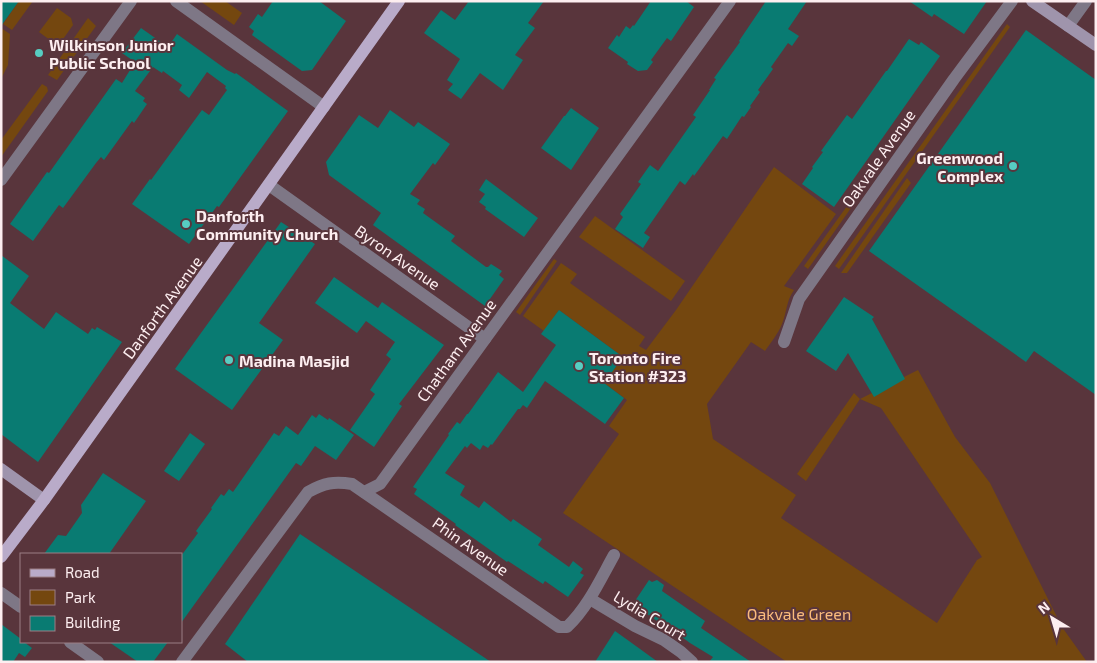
<svg xmlns="http://www.w3.org/2000/svg" width="1097" height="663" viewBox="0 0 1097 663" font-family="'Exo 2',sans-serif">
	<rect width="100%" height="100%" fill="#59353c"/>
	<g fill="#74470f">
		<polygon points="19,1 33,1 12,30 3,24"/>
		<polygon points="200,1 225,1 242,13 234,25"/>
		<polygon points="57,8 71,18 73,25 61,42 54,43 39,32"/>
		<polygon points="88,18 96,26 57,80 48,75"/>
		<polygon points="1007,24 1010,27 839,269 835,266"/>
		<polygon points="1,28 10,34 8,65 1,79"/>
		<polygon points="42,84 47,87 48,91 1,157 1,140"/>
		<path d="M774,167L836,214L784,286L794,290C786,301 787,312 782,324C778,334 771,342 765,351L751,342L707,404L713,439L796,495L781,518L937,623L977,560L982,557L881,408L860,399L806,481L797,474L854,393L860,399L918,370L955,437L990,483L1062,627L1087,662H787L563,513L619,434L609,426L627,400L604,383L623,357L559,310L544,331L523,316L561,263L577,274L570,283L645,337L639,346L646,350L676,310Z"/>
		<polygon points="907,178 911,183 847,273 841,273"/>
		<polygon points="847,206 851,208 808,269 804,266"/>
		<polygon points="595,216 685,281 671,301 579,237"/>
		<polygon points="554,259 557,261 520,315 516,312"/>
	</g>
	<g fill="#097b72">
		<polygon points="1,1 19,1 1,26"/>
		<polygon points="273,1 319,1 346,21 312,70 302,71 252,35 254,31 249,27 258,14 262,17"/>
		<polygon points="469,1 544,1 528,23 535,28 515,55 523,60 503,90 480,73 461,99 448,90 453,84 447,80 460,59 424,33 441,10 455,20"/>
		<polygon points="651,1 686,1 694,7 671,41 667,38 651,60 653,62 647,70 638,71 627,64 628,62 608,48 617,35 619,37 626,26 630,29 633,25 634,26"/>
		<polygon points="766,1 807,1 788,29 799,36 792,46 788,43 771,67 773,69 758,90 760,92 750,106 751,107 744,117 742,116 727,139 723,136 694,176 693,174 685,185 680,181 644,233 650,237 643,248 615,229 623,217 620,214 641,184 638,182 650,165 658,171 696,117 693,115 710,90 709,90 716,79 714,78 740,42 739,41"/>
		<polygon points="909,1 987,1 964,34 934,14 932,17"/>
		<polygon points="141,28 168,47 177,34 227,70 235,74 236,73 288,111 219,207 217,206 189,244 132,204 150,179 151,180 202,110 209,115 227,90 225,88 226,86 207,72 189,98 179,90 182,85 163,71 162,73 153,67 135,91 145,98 143,101 147,104 134,123 132,121 104,160 101,157 96,163 63,208 59,205 33,241 10,224 47,172 49,173 116,79 122,83 135,62 122,53"/>
		<polygon points="1026,30 1096,80 1096,395 1034,351 1026,362 869,251"/>
		<polygon points="909,39 919,45 921,42 940,56 834,207 802,184 813,168 812,167 823,152 821,151 847,115 852,119 886,71 887,71"/>
		<polygon points="571,108 599,128 571,170 541,148 564,116 565,116"/>
		<polygon points="390,110 414,127 418,122 450,144 435,165 433,163 410,194 420,200 417,204 425,209 423,213 455,236 451,241 486,267 488,267 491,264 502,271 499,275 504,279 485,306 373,225 381,213 329,175 326,162 359,115 378,128"/>
		<polygon points="486,179 538,218 524,237 485,209 486,207 479,202 485,194 479,190"/>
		<polygon points="281,222 315,244 259,323 283,340 232,410 175,369"/>
		<polygon points="1,255 29,276 10,303 44,329 56,312 88,334 92,328 95,330 97,327 122,342 38,462 1,434"/>
		<polygon points="334,277 378,308 382,302 444,345 399,404 402,406 374,447 350,430 375,394 370,390 391,359 386,355 395,342 366,321 357,333 315,303"/>
		<polygon points="844,297 874,317 872,319 905,379 874,397 848,353 836,371 806,351"/>
		<polygon points="559,310 623,357 604,383 624,398 605,424 545,381 527,408 523,405 520,409 518,409 492,445 491,444 488,448 483,445 480,450 471,443 467,448 465,446 445,473 465,486 460,495 479,508 484,501 511,522 513,519 542,539 538,545 569,567 573,561 583,569 580,573 584,575 568,597 545,581 543,584 508,561 507,562 455,525 456,524 414,494 417,489 413,487 449,435 448,434 457,422 460,424 467,414 468,414 498,372 523,392 556,345 541,334"/>
		<polygon points="319,414 328,420 329,418 354,435 336,460 315,446 301,466 296,463 181,623 181,556 198,533 196,531 212,509 211,508 221,494 224,496 229,489 233,492 274,433 279,436 286,426 298,435 312,415 316,418"/>
		<polygon points="190,433 205,444 179,481 164,471"/>
		<polygon points="103,473 146,501 109,554 44,554 58,535 66,536 82,513 81,505"/>
		<polygon points="300,534 491,662 248,662 225,644"/>
		<polygon points="649,580 652,582 657,580 664,585 662,591 705,621 701,628 751,662 709,662 713,657 690,643 671,629 670,630 647,614 643,617 635,613 634,609 631,607"/>
		<polygon points="1,624 21,639 21,642 24,642 32,648 25,657 19,653 13,662 1,662"/>
		<polygon points="615,631 629,641 658,662 595,662"/>
		<polygon points="109,642 168,642 153,662 138,662"/>
	</g>
	<g fill="none" stroke-linecap="round" stroke-linejoin="round">
		<g stroke="#7e7786" stroke-width="12">
			<polyline points="176,1 324,107"/>
			<polyline points="1068,26 1086,1"/>
			<polyline points="1,180 131,1"/>
			<polyline points="269,185 485,339"/>
			<polyline points="784,342 799,299 954,79 1012,1"/>
			<polyline points="364,492 380,484 730,1"/>
			<polyline points="1,593 21,607"/>
			<polyline points="590,599 635,626 664,640 681,652 692,662"/>
			<polyline points="70,642 98,662"/>
			<path d="M182,662L308,492C324,483 334,481 352,484L559,627H567C588,607 600,580 614,555"/>
		</g>
		<g stroke="#9f94ac" stroke-width="12">
			<polyline points="1032,1 1096,45"/>
			<polyline points="1,469 44,500"/>
		</g>
		<polyline stroke="#b9abc9" stroke-width="12" points="1,557 44,500 399,1"/>
	</g>
	<g fill="#57cec2" stroke="#59353c" stroke-width="2">
		<circle cx="39" cy="53" r="5"/>
		<circle cx="1013" cy="166" r="5"/>
		<circle cx="186" cy="224" r="5"/>
		<circle cx="229" cy="360" r="5"/>
		<circle cx="579" cy="366" r="5"/>
	</g>
	<g text-anchor="middle" dominant-baseline="central" stroke-width="4" stroke-linejoin="round" paint-order="stroke">
		<g font-size="16" font-weight="bold" fill="#fdeef0" stroke="#59353c" text-anchor="start">
			<text x="49" y="44">Wilkinson Junior<tspan x="49" dy="18">Public School</tspan></text>
			<text x="1003" y="157" text-anchor="end">Greenwood<tspan x="1003" dy="18">Complex</tspan></text>
			<text x="196" y="215">Danforth<tspan x="196" dy="18">Community Church</tspan></text>
			<text x="589" y="357">Toronto Fire<tspan x="589" dy="18">Station #323</tspan></text>
			<text x="239" y="360">Madina Masjid</text>
		</g>
		<g font-size="16" fill="#fdeef0" stroke="#59353c">
			<text transform="translate(878 158) rotate(-55)">Oakvale Avenue</text>
			<text transform="translate(398 257) rotate(35)">Byron Avenue</text>
			<text transform="translate(162 307) rotate(-54)">Danforth Avenue</text>
			<text transform="translate(456 350) rotate(-54)">Chatham Avenue</text>
			<text transform="translate(471 546) rotate(35)">Phin Avenue</text>
			<text transform="translate(650 615) rotate(31)">Lydia Court</text>
		</g>
		<g font-size="16" fill="#fabb7c" stroke="#59353c">
			<text x="799" y="613">Oakvale Green</text>
		</g>
	</g>
	<rect width="1097" height="663" fill="none" stroke="#fdeef0" stroke-width="5"/>
	<rect x="20" y="553" width="162" height="90" fill="#59353c" stroke="#9b7f84"/>
	<rect x="30" y="569" width="25" height="8" fill="#b9abc9" stroke="#9b7f84"/>
	<text x="65" y="578" font-size="15" fill="#fdeef0">Road</text>
	<rect x="30" y="590" width="25" height="15" fill="#74470f" stroke="#9b7f84"/>
	<text x="65" y="603" font-size="15" fill="#fdeef0">Park</text>
	<rect x="30" y="616" width="25" height="15" fill="#097b72" stroke="#9b7f84"/>
	<text x="65" y="628" font-size="15" fill="#fdeef0">Building</text>
	<g transform="translate(1052 618) rotate(322)" stroke="#59353c" stroke-width="4" paint-order="stroke">
	<path d="M0-4L9 19L0 12L-9 19Z" fill="#fdeef0"/>
	<text y="-8" font-size="14" font-weight="bold" text-anchor="middle" fill="#fdeef0">N</text>
	</g>
</svg>
